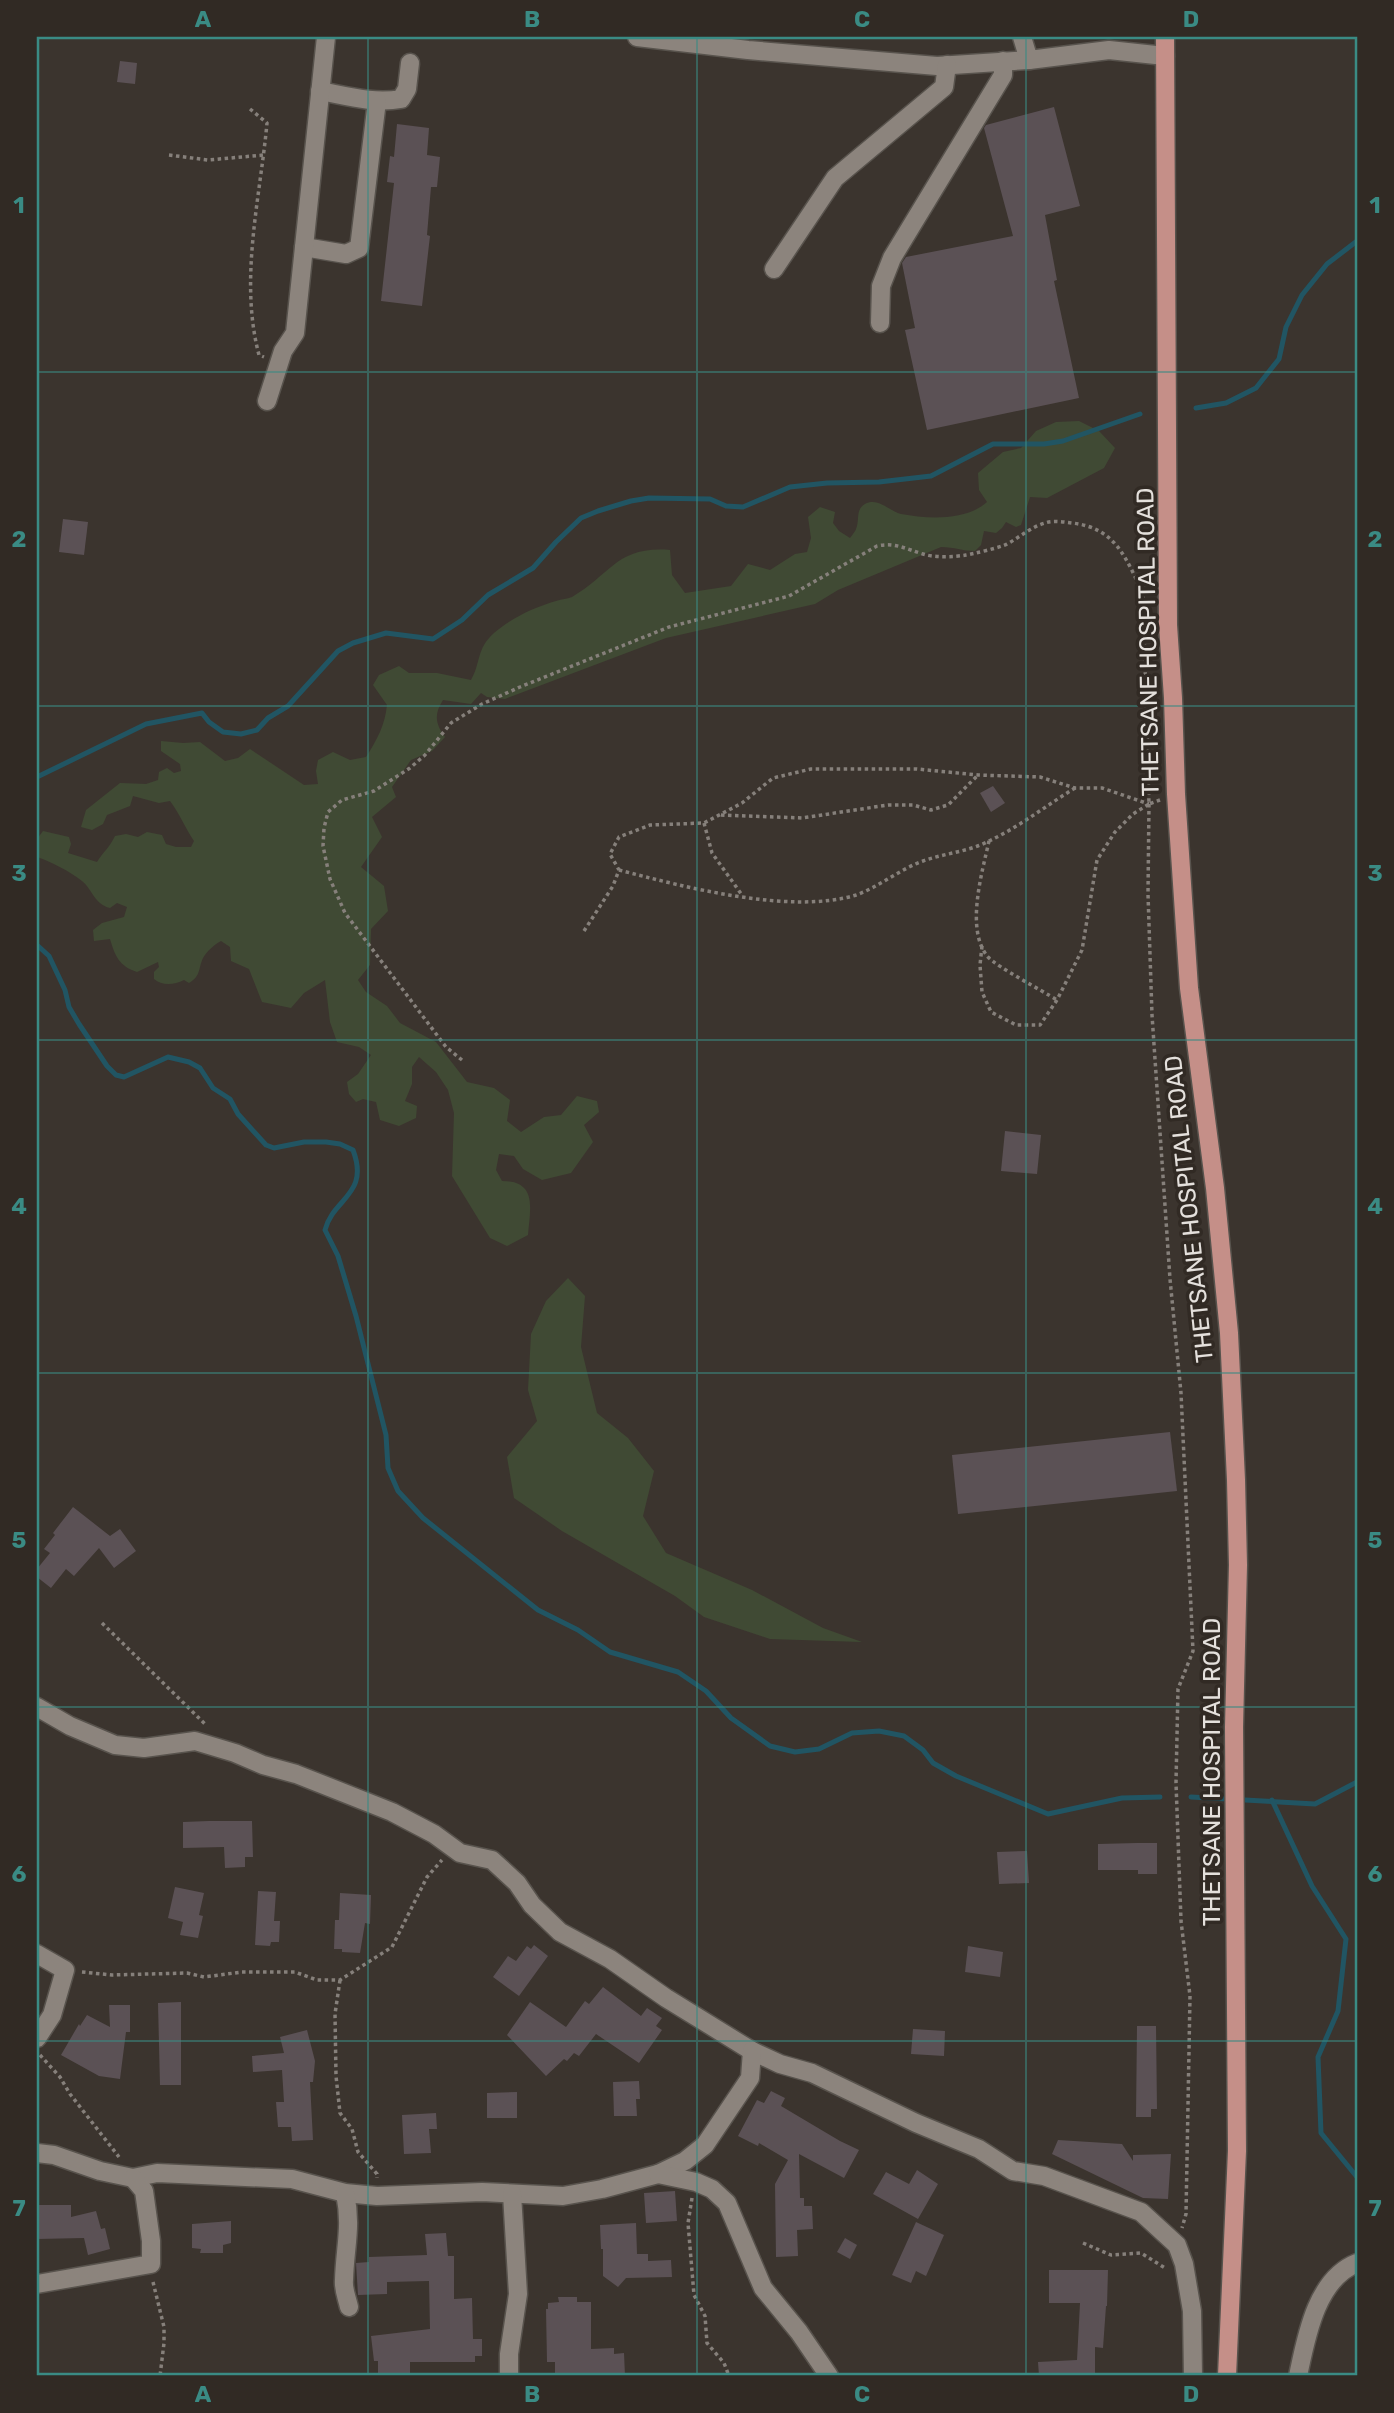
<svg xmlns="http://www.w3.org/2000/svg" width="1394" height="2413" viewBox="0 0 1394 2413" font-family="Rubik,sans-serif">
	<rect width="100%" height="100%" fill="#3b342e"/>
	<g fill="#404a34">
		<path d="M1079,421L1099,431L1115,448L1104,468L1047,498L1030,497L1021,525L1016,527L1006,522L1002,528L996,533L984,531L981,545L975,551C962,551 955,547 941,547L838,590L815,604L666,638L505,699L487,697L481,693L471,704L443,700C434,714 435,723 445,737L432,751L411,760L392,787L396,797L372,817L382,837L361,867L384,886L388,911L371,929L370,965L358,980L366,992L387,1006L400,1023L436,1042L467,1082L494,1088L510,1100L507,1121L521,1132L544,1117L561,1115L577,1096L597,1101L599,1112L584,1125L593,1142L571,1173L542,1180L523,1169L514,1156L499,1154L496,1170L502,1181C538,1181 530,1209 528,1235L507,1246L490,1238L452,1176L454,1113L448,1090L436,1072L419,1057L412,1067V1084L405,1101L417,1106L416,1118L399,1126L380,1120L376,1102L363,1099L356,1102L349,1094L347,1082L358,1074L371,1055L359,1047L337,1042L330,1022L325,980L304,993L291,1008L262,1002L249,969L231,961L230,947L221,941C214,945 207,951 203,958C198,969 201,976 189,983L184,980C174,985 162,986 154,979V972L159,967L158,962L137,972C119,966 115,956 110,939L94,941L93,930L102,923L124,917L127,907L117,903L110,908C94,904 93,890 82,881C69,871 52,862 37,857V839L43,831L69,837L71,844L68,853L97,862C103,852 110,847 115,836L126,834L138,837L147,832L162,835L166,844L176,847H191L194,841C185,828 180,814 170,801L159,803L133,796L130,806L107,815L103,824L92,830L81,827L86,810L120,783L146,784L158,780L159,772L167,768L174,773L181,771L180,764L161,751V741L183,743L200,742L225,761L238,758L250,749L304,785L318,784L316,771L318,760L333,752L350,760L366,757C377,740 385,725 387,705L373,685L379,675L399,666L409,673H437L471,680C481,663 476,649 494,633C511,618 535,607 556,601C562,599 567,599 572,597C612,574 616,546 670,550L672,575L685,593L731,586L748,564L770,570L795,554L807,552L811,538L808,517L820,507L835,512L833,523L839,531L850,538C851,537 856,530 856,529C860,520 855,510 865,504C878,497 889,511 901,514C928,519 966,521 987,502L979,490L978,473L1003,452L1021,448L1036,431L1056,422Z"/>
		<polygon points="568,1278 585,1296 581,1347 597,1413 628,1438 654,1471 643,1516 666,1553 752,1590 823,1628 862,1642 770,1639 704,1617 675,1596 562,1531 514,1498 507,1457 537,1421 528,1390 531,1334 546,1301"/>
	</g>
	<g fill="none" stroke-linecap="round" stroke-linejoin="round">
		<g stroke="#215563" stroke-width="5">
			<polyline points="1196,408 1226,403 1256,388 1279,359 1286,327 1302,295 1327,264 1357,241"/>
			<polyline points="37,777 146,724 202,713 209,722 223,732 241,734 257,730 268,718 288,706 338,651 353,643 386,633 433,639 462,620 488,595 533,568 556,542 581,518 598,511 631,501 649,498 710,499 726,506 743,507 790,487 827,483 879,482 931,476 993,444 1044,444 1063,441 1140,414"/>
			<path d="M37,945L49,956L65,990L69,1007L79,1024L107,1066L116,1075L124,1077L168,1057L189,1062L200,1068L213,1088L230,1099L238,1114L266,1145L274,1148L304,1142H326L340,1144L353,1150C370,1195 333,1198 325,1230L338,1256L356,1316L386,1435L388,1468L398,1491L423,1518L538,1610L578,1630L610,1652L678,1672L706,1691L731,1718L770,1746L795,1752L819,1749L852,1733L879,1731L904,1736L923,1750L933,1763L956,1776L1048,1814L1122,1798L1160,1797"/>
			<polyline points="1191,1797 1315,1804 1357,1782"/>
			<polyline points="1272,1800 1312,1886 1346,1939 1338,2011 1318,2057 1321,2133 1357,2177"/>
		</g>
	</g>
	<g fill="#5b5155">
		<polygon points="120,61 137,63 135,84 117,82"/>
		<polygon points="1054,107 1080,206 1045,215 1057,280 1054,281 1079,398 927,430 905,330 915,328 902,263 906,257 1013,236 984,128 986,125"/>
		<polygon points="397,124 429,128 427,155 440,157 437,187 431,187 427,235 430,236 422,306 381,301 394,183 387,182 390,156 394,157"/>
		<polygon points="63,519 88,522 84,555 59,552"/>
		<polygon points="993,786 1005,803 991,812 980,793"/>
		<polygon points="1005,1131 1041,1135 1037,1174 1001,1171"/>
		<polygon points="1170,1432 1177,1491 958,1514 952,1455"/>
		<polygon points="73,1507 110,1536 120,1529 136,1551 114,1568 99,1548 74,1576 66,1569 51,1588 37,1577 37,1569 50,1553 44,1549 55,1535 53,1533"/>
		<polygon points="209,1821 252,1821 253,1857 245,1857 245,1867 225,1868 224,1847 183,1848 183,1822"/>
		<polygon points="1137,1843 1157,1843 1157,1874 1138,1874 1138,1870 1098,1870 1098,1844"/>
		<polygon points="1027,1851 1029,1883 999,1884 997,1852"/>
		<polygon points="175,1887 204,1893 199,1915 203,1916 198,1938 180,1935 183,1922 168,1918"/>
		<polygon points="258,1891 276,1892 274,1921 280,1921 279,1942 271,1942 270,1946 255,1945"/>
		<polygon points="340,1893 371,1895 370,1924 365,1923 360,1953 342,1952 342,1949 334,1949 335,1920 339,1920"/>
		<polygon points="534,1945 548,1956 519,1996 493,1977 508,1956 516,1961 527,1946 531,1949"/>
		<polygon points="968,1946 1003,1952 1000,1977 965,1972"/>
		<polygon points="603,1987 641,2016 647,2008 662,2018 656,2026 662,2030 639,2063 596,2034 579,2056 574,2053 567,2061 564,2059 546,2076 507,2035 530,2002 566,2027 585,2001 589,2004"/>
		<polygon points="181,2002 181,2085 160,2085 158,2003"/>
		<polygon points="109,2005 130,2005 130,2032 126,2032 120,2079 99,2076 61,2055 79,2024 80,2026 87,2015 110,2027"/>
		<polygon points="1137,2026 1156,2026 1157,2109 1151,2109 1151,2117 1136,2117"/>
		<polygon points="913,2029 945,2031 944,2056 911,2054"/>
		<polygon points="307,2030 315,2061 313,2082 310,2082 313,2140 292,2141 291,2127 278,2127 276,2102 284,2102 282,2070 253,2072 252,2056 284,2053 280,2037"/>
		<polygon points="639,2081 640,2099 636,2099 637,2116 614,2116 613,2082"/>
		<polygon points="771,2091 785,2098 781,2106 840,2141 859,2150 844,2178 799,2154 800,2198 804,2198 804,2206 812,2206 813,2229 797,2230 798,2256 776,2257 775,2184 788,2160 759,2143 758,2146 738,2136 757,2100 764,2103"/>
		<polygon points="517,2092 517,2118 487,2118 487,2093"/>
		<polygon points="436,2113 437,2129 429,2129 431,2153 404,2154 402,2115"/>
		<polygon points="1058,2140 1122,2144 1133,2161 1133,2155 1171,2154 1168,2199 1143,2198 1052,2154"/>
		<polygon points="917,2170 938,2184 918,2219 873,2194 886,2172 909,2184"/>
		<polygon points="675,2191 677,2221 646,2223 644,2193"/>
		<polygon points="37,2205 71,2205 71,2217 96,2211 101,2229 105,2228 110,2249 88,2255 84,2238 37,2239"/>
		<polygon points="231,2221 231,2243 223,2245 223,2253 200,2253 201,2249 192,2248 192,2224"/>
		<polygon points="916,2222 944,2235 926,2276 916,2271 911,2283 892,2275"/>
		<polygon points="636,2223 637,2254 648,2254 648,2261 671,2260 672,2277 626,2278 618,2287 603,2276 603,2249 601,2249 600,2225"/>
		<polygon points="446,2233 448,2256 454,2256 454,2299 472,2298 473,2339 482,2339 482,2356 475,2356 475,2362 410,2362 410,2376 378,2376 378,2361 374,2361 371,2336 430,2329 429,2281 387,2282 387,2294 358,2295 356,2263 369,2262 369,2257 427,2255 425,2234"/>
		<polygon points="845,2238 857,2245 850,2259 837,2252"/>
		<polygon points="1049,2270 1108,2270 1107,2306 1106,2306 1103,2348 1095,2347 1095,2376 1039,2376 1038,2362 1077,2360 1080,2303 1049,2303"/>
		<polygon points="558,2297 577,2297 577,2302 591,2302 591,2349 614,2348 614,2354 624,2353 625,2376 602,2376 602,2373 555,2376 555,2362 547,2362 546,2309 548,2309 548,2303 559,2302"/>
	</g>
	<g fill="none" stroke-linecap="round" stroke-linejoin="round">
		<g stroke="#58534d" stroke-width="21">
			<g id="minor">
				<polyline points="637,37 748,50 937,66 1029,60"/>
				<polyline points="1022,37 1029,60 1109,50 1165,56"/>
				<path d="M320,91C347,96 374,104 401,99L407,89L410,63"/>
				<polyline points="304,247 346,254 359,248 377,101"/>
				<polyline points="774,269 835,178 944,87 947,65"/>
				<polyline points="880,323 881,286 892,258 1003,75 1003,61"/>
				<polyline points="267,401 283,351 295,333 326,37"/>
				<polyline points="37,1707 70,1726 115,1745 144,1748 195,1741 235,1753 263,1765 296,1774 392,1812 434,1834 460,1853 492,1860 517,1883 532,1905 560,1932 610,1959 666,1998 752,2051 780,2064 812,2073 916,2123 979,2149 1013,2171 1044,2176 1141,2212 1177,2245 1184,2264 1192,2311 1193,2376"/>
				<polyline points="37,1954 65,1970 52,2015 37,2038"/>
				<polyline points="37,2153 54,2155 100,2171 133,2178 157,2173 292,2179 345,2193 377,2196 482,2192 563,2196 602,2189 658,2174 685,2161 705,2145 750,2078 752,2051"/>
				<polyline points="658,2174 696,2182 712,2189 727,2203 763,2288 799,2332 829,2376"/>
				<path d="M345,2193C352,2227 345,2246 344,2280C343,2289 347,2298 349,2307"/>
				<polyline points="37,2284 151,2264 151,2241 144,2191 133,2178"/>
				<polyline points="509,2376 509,2354 518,2294 512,2194"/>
				<path d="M1298,2376C1306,2338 1316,2279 1357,2263"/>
			</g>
		</g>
		<g stroke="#58534d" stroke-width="21">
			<polyline id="major" points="1165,37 1168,625 1173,698 1176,794 1189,988 1215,1188 1229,1333 1236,1480 1238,1565 1234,1727 1237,2151 1227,2376"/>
		</g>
		<g stroke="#86807b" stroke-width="3.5" stroke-dasharray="3.5 3.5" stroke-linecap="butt">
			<path d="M250,109L267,123C260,199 239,280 259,355L264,357"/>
			<polyline points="169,155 208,160 264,155"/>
			<polyline points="1149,804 1148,894 1152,1015 1170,1279 1181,1393 1193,1651 1178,1689 1176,1783 1181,1921 1190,1996 1186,2214 1182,2228"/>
			<polyline points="721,815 802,818 888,805 913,805 931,810 948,805 978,775"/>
			<polyline points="704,823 712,853 742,895"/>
			<path d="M989,841C982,873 965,930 988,957C997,967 1043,991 1057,1000"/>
			<path d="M619,870C684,887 791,915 856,895C879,887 900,869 923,861C945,853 968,852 989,841C1019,827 1047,805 1075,788"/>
			<polyline points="584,931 613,886 619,870 610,854 619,837 650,825 704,823 742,803 773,778 811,769 917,769 978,775 1040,777 1075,788 1102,788 1149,804"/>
			<polyline points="982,946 980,965 982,992 991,1012 1016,1025 1040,1025 1057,1000 1082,950 1097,860 1115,832 1133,814 1149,804"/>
			<path d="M462,1060L446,1047L345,913L330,879L323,846L324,828L328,812L342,800L374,791L410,768L425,755L451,723L482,704L520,687L669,627L789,596L877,546C895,542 906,549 923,554C935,558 954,557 966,555C973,554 1002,547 1007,544C1020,537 1031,527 1045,523C1053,520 1063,522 1072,523C1116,528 1126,558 1143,594L1149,804L1160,800"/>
			<polyline points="102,1623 206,1725"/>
			<polyline points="82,1972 112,1975 187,1973 204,1977 242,1972 295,1972 317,1980 340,1980 392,1947 427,1877 442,1860"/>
			<polyline points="340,1980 335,2014 336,2076 340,2113 352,2129 358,2152 377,2174 377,2178"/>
			<polyline points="40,2055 60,2077 70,2094 119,2157"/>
			<polyline points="692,2198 688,2223 694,2295 705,2316 707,2343 724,2363 729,2376"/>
			<polyline points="1083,2243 1111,2255 1141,2253 1165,2268"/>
			<polyline points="153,2282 164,2327 164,2343 160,2376"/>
		</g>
		<use href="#minor" stroke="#8c847d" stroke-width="18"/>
		<use href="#major" stroke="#c58f88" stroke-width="18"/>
	</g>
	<path fill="none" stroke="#3a8b84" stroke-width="2" stroke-opacity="0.55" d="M368,37V2376M697,37V2376M1026,37V2376M37,372H1357M37,706H1357M37,1040H1357M37,1373H1357M37,1707H1357M37,2041H1357"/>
	<g text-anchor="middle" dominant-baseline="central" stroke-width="7" stroke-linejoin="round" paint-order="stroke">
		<g font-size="24" fill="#e4e0dc" stroke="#312a24">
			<text transform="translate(1148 642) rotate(-91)">THETSANE HOSPITAL ROAD</text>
			<text transform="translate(1189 1209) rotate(-96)">THETSANE HOSPITAL ROAD</text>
			<text transform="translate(1212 1772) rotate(-90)">THETSANE HOSPITAL ROAD</text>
		</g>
	</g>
	<rect width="1394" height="2413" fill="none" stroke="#312a24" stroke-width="77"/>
	<rect x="38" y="38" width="1318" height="2336" fill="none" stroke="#3a8b84" stroke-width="2.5"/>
	<g font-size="23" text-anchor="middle" font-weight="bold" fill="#3a8b84">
		<text x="203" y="27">A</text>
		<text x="532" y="27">B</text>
		<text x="862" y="27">C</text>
		<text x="1191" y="27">D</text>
		<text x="19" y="213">1</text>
		<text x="1375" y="213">1</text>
		<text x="19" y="547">2</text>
		<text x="1375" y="547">2</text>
		<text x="19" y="881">3</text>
		<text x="1375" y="881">3</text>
		<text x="19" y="1214">4</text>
		<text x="1375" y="1214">4</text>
		<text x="19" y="1548">5</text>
		<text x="1375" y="1548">5</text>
		<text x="19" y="1882">6</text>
		<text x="1375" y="1882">6</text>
		<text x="19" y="2216">7</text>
		<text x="1375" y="2216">7</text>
		<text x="203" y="2402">A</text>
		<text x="532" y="2402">B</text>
		<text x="862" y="2402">C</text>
		<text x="1191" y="2402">D</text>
	</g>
</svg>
